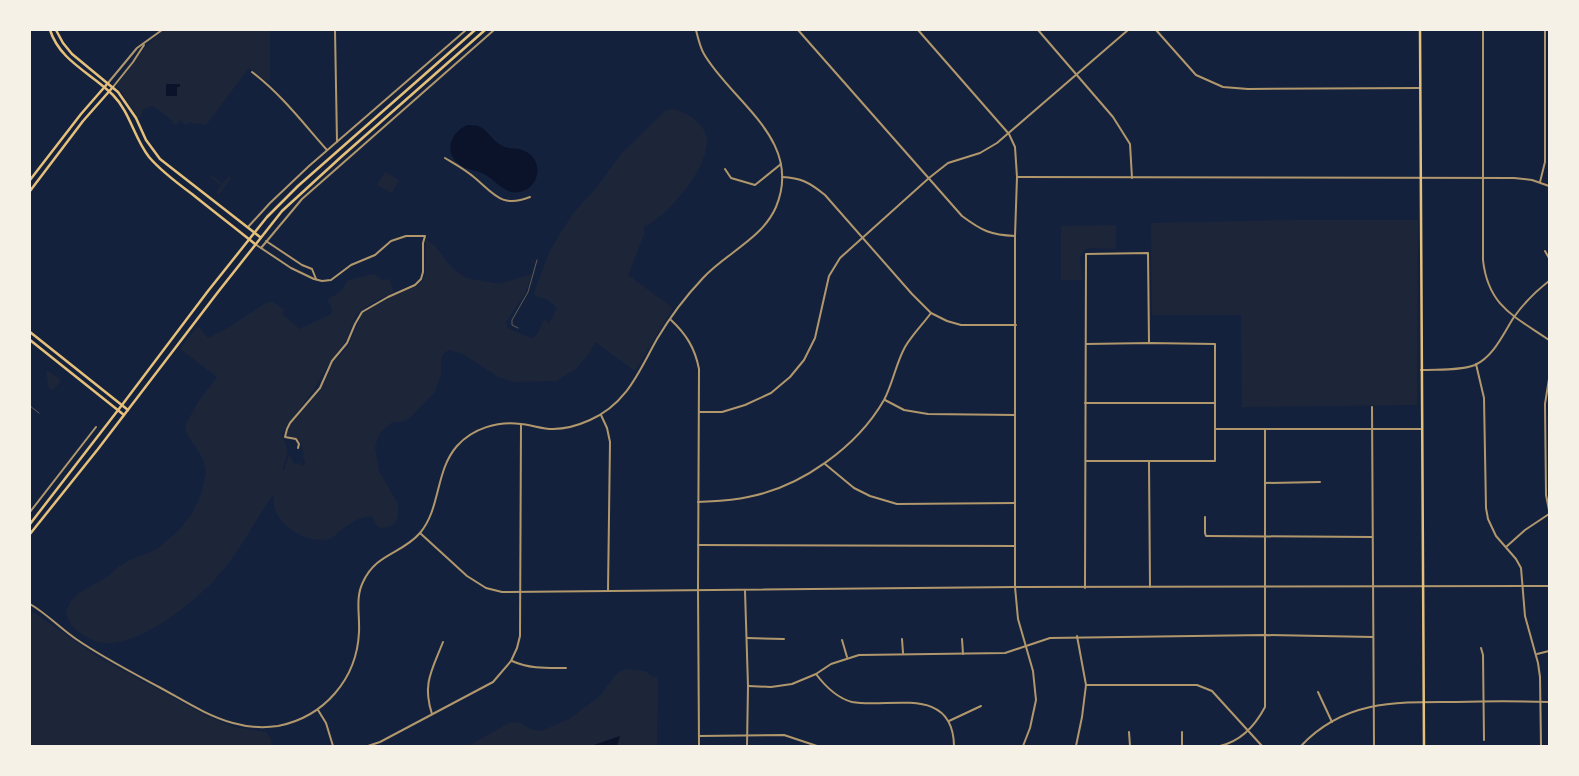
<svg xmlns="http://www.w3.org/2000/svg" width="1579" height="776" viewBox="0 0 1579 776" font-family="Quicksand,sans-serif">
	<rect width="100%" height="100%" fill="#14213d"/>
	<g fill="#1d2539">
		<path d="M158,30H270V79L268,82L249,68L206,125C200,122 195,125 189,122L186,125L180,120L176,125L172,123L173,121L156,108L151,106L143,110L141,116L138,118L117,85L144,49L159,34L157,31Z"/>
		<path d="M673,109C685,112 694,117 702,127C720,151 683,195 665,212C659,218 651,223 643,228L645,232L628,275L673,308L635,371L595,342L590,352L576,369L556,381L514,382L500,378L463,354L449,350L444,353L441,360V376L434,393L410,418L401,422H393L383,429L378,437L375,447L379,471L398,504V517L394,524L388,527L381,528L376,525L372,517C360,515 348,525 338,532C336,535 333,538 329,539C309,544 283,529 275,510C273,505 274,499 273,495C254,522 239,553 217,577C194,603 126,659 90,639C78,632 68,626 66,611L71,601L79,593L107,577L118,567L130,560L157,549L179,530L191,515L201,494L206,473L203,459L186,432L185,426L198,402L217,377L180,349L198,326L208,338L226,329L266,303L272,301L285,310L282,314L300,329L331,314L332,308L327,300L341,291L348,280L374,274L382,280L389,279L394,292L370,304L357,314L345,342L327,367L313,391L284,430L282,436C290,449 287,456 282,470H284L289,454L294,464L300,463L302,466L305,463V460L302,456L304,454L301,443L297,438L287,436V432L293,422L320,391L333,363L348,346L362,314L383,301L418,285L423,280L425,274L426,239L436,247L451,267L466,278L499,284L532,274L525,294L506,322L507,327C512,331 525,336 532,338C541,334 539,325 545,319L549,324L557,308L548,300L535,296L534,292L549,253L560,233L575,211L597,187L621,154L665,111Z"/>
		<polygon points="385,172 399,180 392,193 377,185"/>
		<polygon points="212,175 222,184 229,176 231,178 219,195 216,193 222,184 220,185 211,177"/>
		<polygon points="1297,220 1418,220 1417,405 1242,407 1241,315 1152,315 1151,223"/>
		<polygon points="1116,225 1116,249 1091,248 1084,250 1080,258 1082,280 1061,280 1061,226"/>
		<polygon points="46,370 60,379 60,382 53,390 49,388"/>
		<polygon points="33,612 100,658 207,716 234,727 266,732 271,739 271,746 30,746 30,616"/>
		<polygon points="626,669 645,671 653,677 658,677 657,746 468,746 511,722 520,723 530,729 541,731 569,719 600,696 617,673"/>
	</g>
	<g fill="#0b132b">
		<polygon points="166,84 180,84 180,87 177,87 177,96 166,96"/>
		<path d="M467,125C488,124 486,136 501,145C507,149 513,148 519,149C533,152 541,165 536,178C533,186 527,191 519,192C504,195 496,180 484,174C476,170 466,170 459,164C443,152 451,132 467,125Z"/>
		<polygon points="620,736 617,746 591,746"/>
	</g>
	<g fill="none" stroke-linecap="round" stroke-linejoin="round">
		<g stroke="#b1986c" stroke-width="0.5">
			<polyline points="518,328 512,325 512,320 528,292 537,260"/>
			<polyline points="30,406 39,413"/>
		</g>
		<g stroke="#b1986c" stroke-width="2">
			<path d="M798,30L962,216C982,231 991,235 1015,236"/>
			<polyline points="1038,30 1113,117 1130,144 1132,178"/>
			<polyline points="1156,30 1196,75 1223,87 1248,89 1420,88"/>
			<path d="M1483,30V260C1488,306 1514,316 1549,340"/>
			<path d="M252,72C281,94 303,123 327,150"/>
			<polyline points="108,83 137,48 162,30"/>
			<polyline points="113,87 133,62 144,45"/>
			<path d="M445,158C455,164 466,170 475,178C495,195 502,208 530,197"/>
			<polyline points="725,169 731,178 755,185 781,164"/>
			<path d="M782,177C801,178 809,182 825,195L912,294L931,313L947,321L961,325H1016"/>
			<polyline points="1018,177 1514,178 1532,180 1549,186"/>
			<polyline points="1540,182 1545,162 1545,30"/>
			<polyline points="266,241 302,265 312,269 316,279"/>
			<polyline points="261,248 291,268 314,279 322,281 331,280 351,265 375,255 391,241 406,236 425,236 423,243 423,272 421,279 415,285 388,297 362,312 355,324 347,343 332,361 320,388 290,423 287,429 285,437 296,439 299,444 298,448"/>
			<polyline points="1545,251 1549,258"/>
			<polyline points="1086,344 1149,343 1215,344 1215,461 1086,461"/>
			<polyline points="1476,364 1484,398 1486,508 1488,519 1496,536 1516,559 1521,568 1525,616 1538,663 1540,677 1541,746"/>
			<path d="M1421,370C1438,369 1459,371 1475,365C1494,356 1503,334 1514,317C1524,303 1536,291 1549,281"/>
			<polyline points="1549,379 1545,404 1546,495 1549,510"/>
			<polyline points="885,400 904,410 928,414 1015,415"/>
			<polyline points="1085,403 1215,403"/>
			<polyline points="1372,407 1374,746"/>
			<polyline points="699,412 722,412 745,405 771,393 790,377 804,360 815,338 829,276 840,258 929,178 948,163 980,153 997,143 1128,30"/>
			<polyline points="601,415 607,428 610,442 608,591"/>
			<polyline points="1216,429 1421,429"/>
			<polyline points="1149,462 1150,587"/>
			<polyline points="825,464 854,488 870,496 897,504 1015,503"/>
			<polyline points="1265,483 1320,482"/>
			<path d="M698,502C715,501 731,501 748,497C801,487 857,447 884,400C893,383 896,363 905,347C912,335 923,324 931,313"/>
			<polyline points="30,512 96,427"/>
			<polyline points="1205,517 1205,533 1206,536 1209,536 1372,537"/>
			<polyline points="420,533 467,576 486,588 502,592 1015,587 1549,586"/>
			<polyline points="698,545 1015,546"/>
			<polyline points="1506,547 1525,530 1549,514"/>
			<polyline points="1085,588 1086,254 1148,253 1149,343"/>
			<polyline points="745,591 748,686 747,746"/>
			<polyline points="747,638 784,639"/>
			<polyline points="902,639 903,653"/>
			<polyline points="962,639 963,654"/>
			<polyline points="842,640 847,657"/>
			<polyline points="1481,648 1483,655 1484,740"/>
			<polyline points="1537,654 1549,651"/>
			<path d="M512,661C530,669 547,668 566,668"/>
			<path d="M816,674C825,686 837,698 852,702C889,709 953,684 954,746"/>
			<polyline points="1086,685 1197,685 1212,691 1262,746"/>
			<polyline points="748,686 771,687 792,684 816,674 831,664 859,655 1005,653 1050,638 1265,635 1373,637"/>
			<polyline points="1318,692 1332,722"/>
			<polyline points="318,710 326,723 333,746"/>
			<path d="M432,714C422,684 432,670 443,642"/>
			<polyline points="949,721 981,706"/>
			<polyline points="1129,732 1130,746"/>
			<polyline points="699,736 784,735 817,746"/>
			<polyline points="368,746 380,742 493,682 511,661 517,648 520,636 521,424"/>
			<polyline points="1076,746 1082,717 1086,685 1077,636"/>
			<polyline points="1182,746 1182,732"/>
			<path d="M1220,746C1241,741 1255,726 1265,707V429"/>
			<path d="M1301,746C1345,699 1399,702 1457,702C1488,701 1518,701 1549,702"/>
		</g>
		<g stroke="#b1986c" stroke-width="2">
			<polyline points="335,30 337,142"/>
			<polyline points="918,30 1009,134 1015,147 1017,177 1015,236 1015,587 1018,619 1033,671 1036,700 1030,728 1023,746"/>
			<polyline points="248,227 270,203 309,166 466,30"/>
			<polyline points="255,244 261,248 302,199 494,30"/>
			<path d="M671,320C686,334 695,348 699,369L698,590L699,746"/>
			<path d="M30,604C47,614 60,628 76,639C102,657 131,672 159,687C183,700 207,716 233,723C247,727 264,728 278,726C324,717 357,679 359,632C360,615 355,598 363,582C376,553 402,554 420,533C441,508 435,471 457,446C473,428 498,421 521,424C532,425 542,429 553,429C565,429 579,425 590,420C627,404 639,371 657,339C670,317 686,296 703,278C726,253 762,239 776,207C804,140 732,102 704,54C700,47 698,38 696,30"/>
		</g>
		<g stroke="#e5c07b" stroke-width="2.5">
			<polyline points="1420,30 1424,746"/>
			<polyline points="30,180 81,114 108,83"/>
			<polyline points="30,191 83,121 113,87"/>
			<polyline points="30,332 128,410"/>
			<polyline points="30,340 124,415"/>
		</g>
		<g stroke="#e5c07b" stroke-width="2.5">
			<path d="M50,30C60,61 91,73 113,95C130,112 134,138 149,157C161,171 177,183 192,194C213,211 234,227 255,244"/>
			<polyline points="56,30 63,43 72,54 118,92 136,118 146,140 160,159 260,237"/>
			<polyline points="30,524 122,405 208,291 267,217 298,186 475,30"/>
			<polyline points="30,534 98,449 218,292 282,211 341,157 485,30"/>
		</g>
	</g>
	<rect width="1579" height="776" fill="none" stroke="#f6f1e7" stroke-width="62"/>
</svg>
